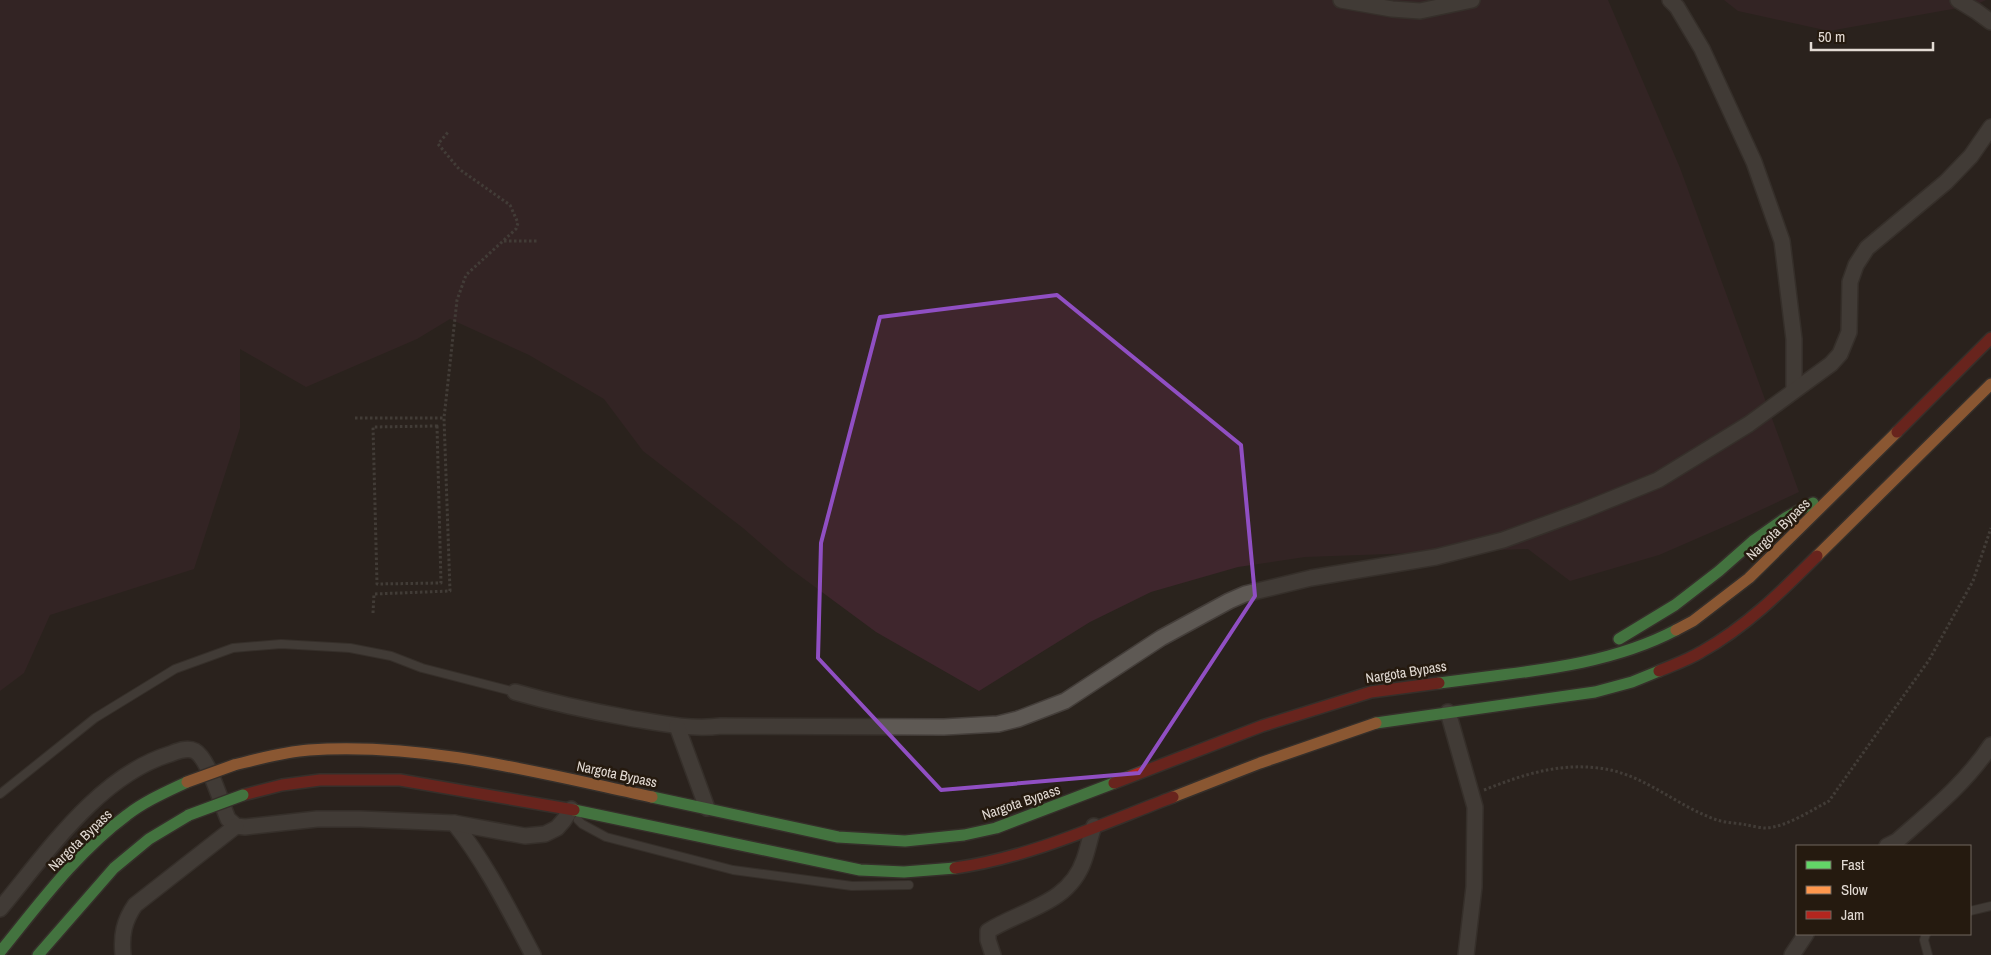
<svg xmlns="http://www.w3.org/2000/svg" width="1991" height="955" viewBox="0 0 1991 955" font-family="'Archivo Narrow',sans-serif">
	<rect width="100%" height="100%" fill="#2a231d"/>
	<g fill="#3f262d">
		<polygon points="0,0 1608,0 1680,168 1799,492 1735,522 1659,555 1570,581 1528,549 1305,557 1238,567 1151,592 1090,622 979,691 876,632 788,567 743,528 643,451 604,399 529,355 450,319 417,339 306,387 240,349 240,428 194,569 50,615 24,673 0,691"/>
		<polygon points="1724,0 1986,0 1975,5 1829,31 1738,11"/>
	</g>
	<g fill="none" stroke-linecap="round" stroke-linejoin="round">
		<g stroke="#443e3a" stroke-width="10">
			<g id="lane">
				<polyline points="0,794 95,718 175,669 233,648 281,644 350,648 391,656 422,668 515,692"/>
				<polyline points="578,820 582,824 606,837 733,870 852,886 909,885"/>
				<polyline points="1970,911 1991,906"/>
				<polyline points="1926,934 1924,940 1928,955"/>
			</g>
		</g>
		<g stroke="#443e3a" stroke-width="18">
			<g id="street">
				<polyline points="1341,0 1392,9 1420,11 1472,0"/>
				<polyline points="1670,0 1677,7 1702,49 1754,162 1782,241 1794,339 1794,390"/>
				<polyline points="1958,0 1976,11 1991,22"/>
				<path d="M515,692C553,703 590,711 629,718C659,723 690,730 721,726L944,727L998,724L1018,719L1065,701L1161,638L1229,601L1245,594L1311,578L1436,557L1503,540L1582,511L1658,480L1749,424L1831,364L1840,354L1849,332L1850,282L1856,265L1867,248L1946,182L1971,156L1991,127"/>
				<polyline points="1448,712 1475,807 1474,887 1466,955"/>
				<polyline points="677,726 707,808"/>
				<path d="M454,823C486,863 509,910 533,955"/>
				<path d="M1887,846L1897,841C1931,811 1966,783 1991,745"/>
				<path d="M0,909C46,854 98,776 170,754C178,751 187,747 195,751C209,759 221,803 228,819L236,826L245,827L317,819H360L454,823L525,836L545,834L557,828L564,820L571,809"/>
				<path d="M123,955C121,935 124,921 135,905L236,826"/>
				<path d="M993,955L988,940V931C1023,909 1069,904 1084,860C1088,849 1090,837 1094,826"/>
				<polyline points="1792,955 1806,934"/>
			</g>
		</g>
		<g stroke="#443e3a" stroke-width="14">
			<g id="fast">
				<polyline points="1619,639 1675,605 1719,571 1753,541 1787,517 1813,503"/>
				<path d="M1439,683C1518,672 1604,668 1676,630"/>
				<polyline points="1376,723 1595,692 1632,682 1659,671"/>
				<polyline points="652,797 838,837 905,841 964,835 996,828 1114,783"/>
				<polyline points="574,810 860,870 904,872 955,868"/>
				<path d="M0,952C39,904 77,852 127,815C145,801 166,792 187,782"/>
				<polyline points="38,955 114,868 149,839 189,815"/>
			</g>
		</g>
		<g stroke="#443e3a" stroke-width="14">
			<g id="slow">
				<polyline points="1817,556 1991,384"/>
				<polyline points="1676,630 1693,621 1749,578 1897,432"/>
				<path d="M234,765C258,759 283,752 309,750C424,742 540,773 652,797"/>
				<polyline points="1173,797 1260,763 1376,723"/>
			</g>
		</g>
		<g stroke="#443e3a" stroke-width="14">
			<g id="jam">
				<polyline points="1897,432 1991,338"/>
				<path d="M1659,671C1673,665 1688,660 1701,652C1746,627 1781,592 1817,556"/>
				<polyline points="1114,783 1262,726 1371,692 1439,683"/>
				<polyline points="243,795 282,785 320,780 400,780 574,810"/>
				<path d="M955,868C1031,857 1102,824 1173,797"/>
			</g>
		</g>
		<g stroke="#605b57" stroke-width="3" stroke-dasharray="2.5 2.5" stroke-linecap="butt">
			<polyline points="504,241 538,241"/>
			<polyline points="355,418 444,418"/>
			<polygon points="437,426 441,583 377,584 373,427"/>
			<polyline points="373,613 374,594 450,591 444,418 457,300 466,275 516,229 518,223 510,205 459,169 438,144 449,131"/>
			<path d="M1484,790C1522,775 1557,763 1599,768C1643,773 1676,806 1717,820C1726,823 1738,823 1747,825C1753,826 1760,828 1766,828C1786,827 1812,810 1829,801L1929,660L1973,581L1991,528"/>
		</g>
		<use href="#lane" stroke="#5e5954" stroke-width="8"/>
		<use href="#street" stroke="#5e5954" stroke-width="15"/>
		<use href="#fast" stroke="#63d668" stroke-width="11"/>
		<use href="#slow" stroke="#ff974d" stroke-width="11"/>
		<use href="#jam" stroke="#b3261e" stroke-width="11"/>
		<g stroke="#443e3a" stroke-width="14" stroke-linecap="butt">
			<polyline id="fast-bridge" points="189,815 243,795"/>
		</g>
		<g stroke="#443e3a" stroke-width="14" stroke-linecap="butt">
			<polyline id="slow-bridge" points="187,782 234,765"/>
		</g>
		<use href="#fast-bridge" stroke="#63d668" stroke-width="11"/>
		<use href="#slow-bridge" stroke="#ff974d" stroke-width="11"/>
	</g>
	<path d="M0 0H1991V955H0ZM1057,295L1241,445L1255,596L1139,773L941,790L818,658L821,543L880,317Z" fill="#2a231d" fill-opacity=".55" fill-rule="evenodd"/>
	<path fill="none" stroke="#904fc3" stroke-width="4" stroke-linejoin="round" d="M1057,295L1241,445L1255,596L1139,773L941,790L818,658L821,543L880,317Z"/>
	<g text-anchor="middle" dominant-baseline="central" stroke-width="5" stroke-linejoin="round" paint-order="stroke">
		<g font-size="14" fill="#e3dbd4" stroke="#251a0f">
			<text transform="translate(1778 529) rotate(-44)">Nargota Bypass</text>
			<text transform="translate(1406 672) rotate(-9)">Nargota Bypass</text>
			<text transform="translate(617 774) rotate(12)">Nargota Bypass</text>
			<text transform="translate(1021 802) rotate(-19)">Nargota Bypass</text>
			<text transform="translate(80 840) rotate(-44)">Nargota Bypass</text>
		</g>
	</g>
	<rect x="1796" y="845" width="175" height="90" fill="#251a0f" stroke="#71675e"/>
	<rect x="1806" y="861" width="25" height="8" fill="#63d668" stroke="#71675e"/>
	<text x="1841" y="870" font-size="15" fill="#e3dbd4">Fast</text>
	<rect x="1806" y="886" width="25" height="8" fill="#ff974d" stroke="#71675e"/>
	<text x="1841" y="895" font-size="15" fill="#e3dbd4">Slow</text>
	<rect x="1806" y="911" width="25" height="8" fill="#b3261e" stroke="#71675e"/>
	<text x="1841" y="920" font-size="15" fill="#e3dbd4">Jam</text>
	<path d="M1811 42v8h122v-8" fill="none" stroke="#e3dbd4" stroke-width="2.5"/>
	<text x="1818" y="42" font-size="15" fill="#e3dbd4" stroke="#251a0f" stroke-width="4" paint-order="stroke">50 m</text>
</svg>
